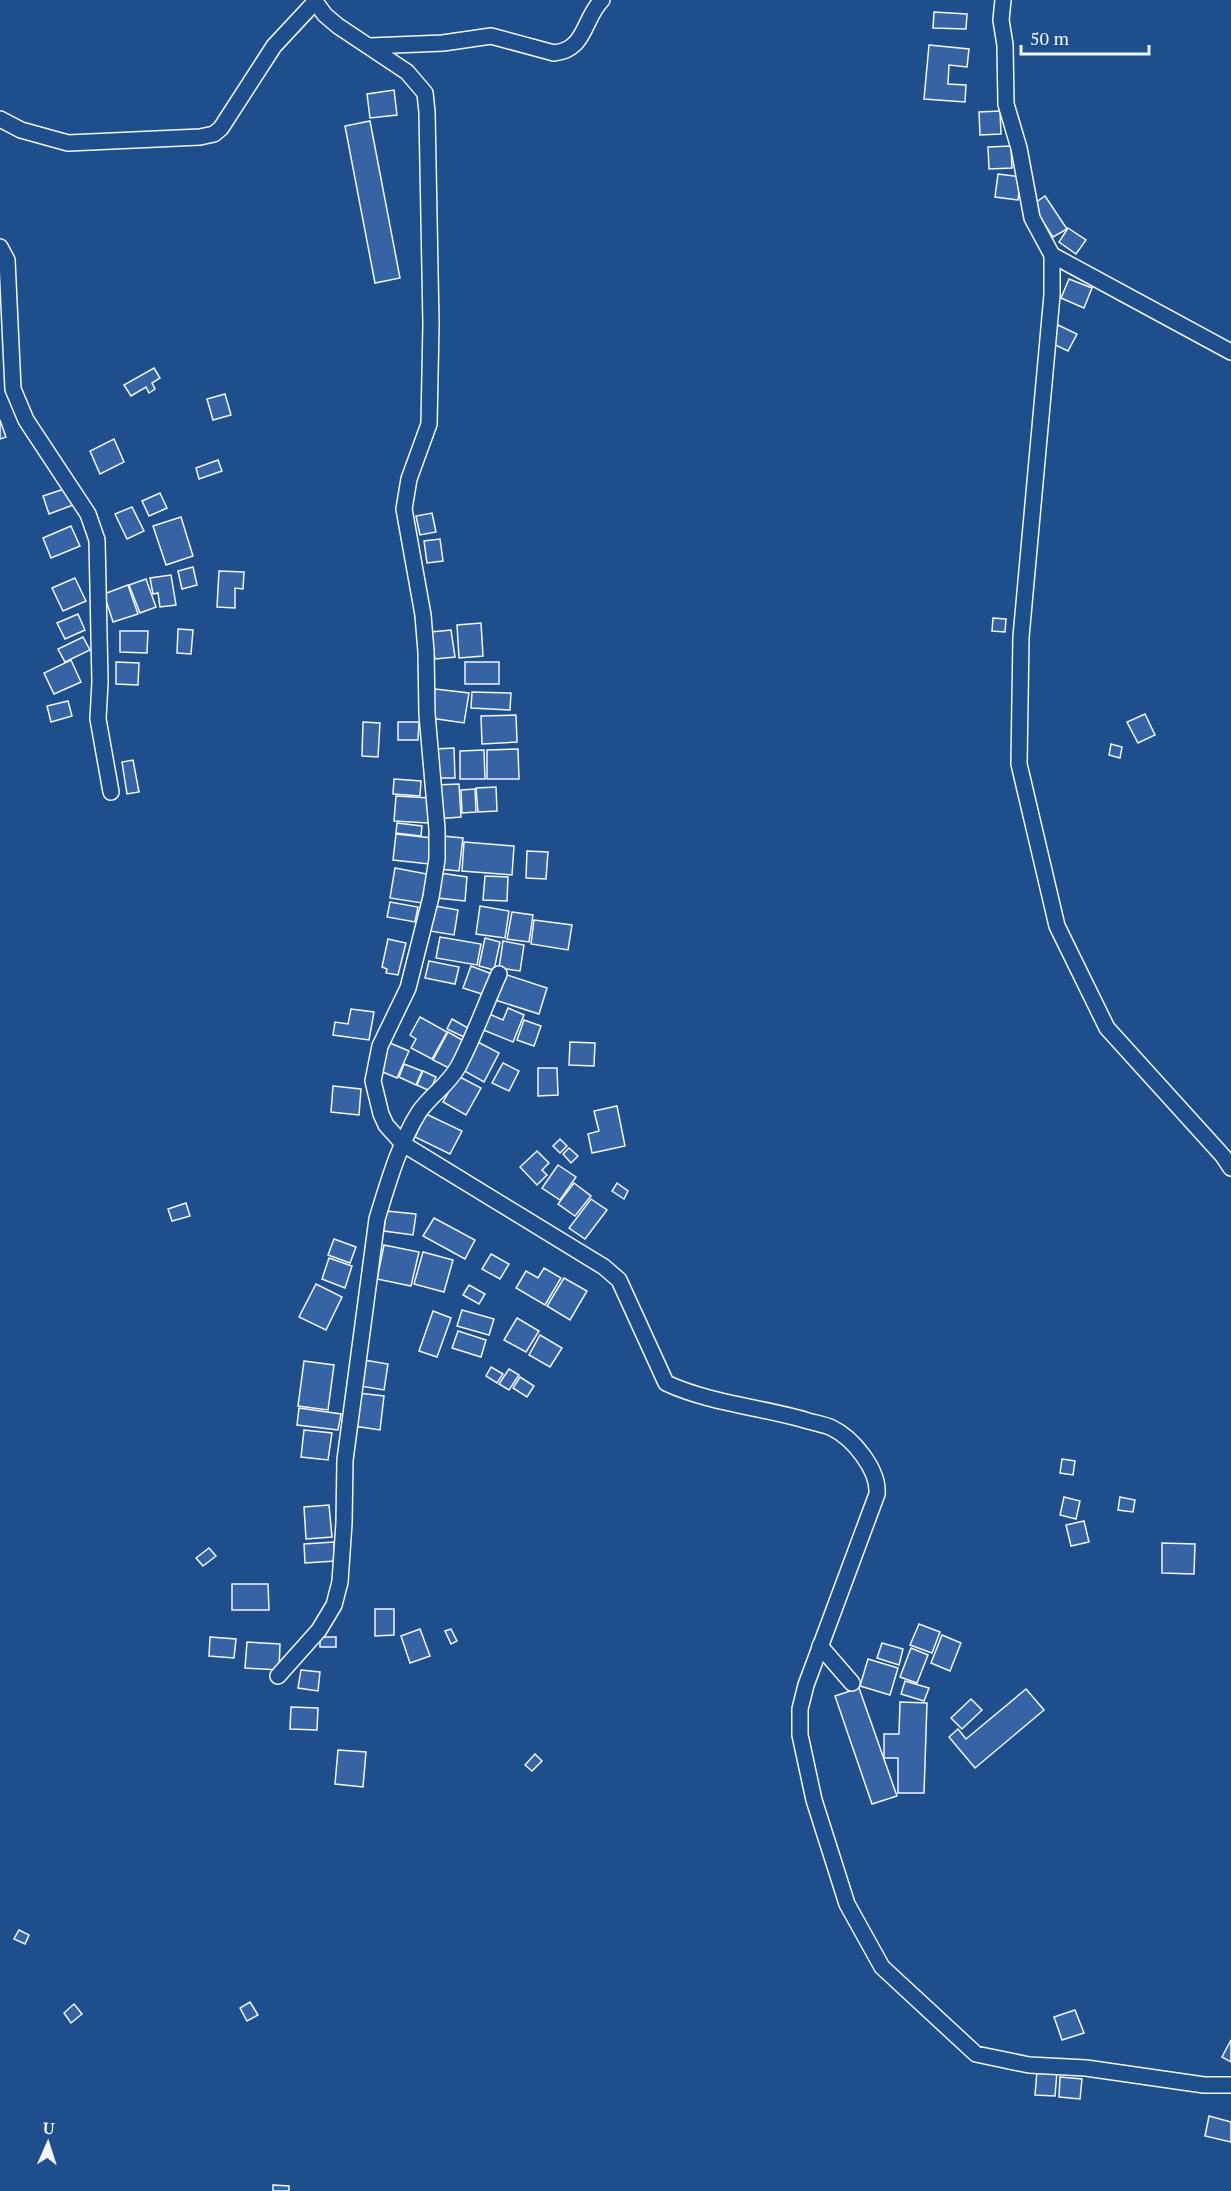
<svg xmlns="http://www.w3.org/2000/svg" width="1231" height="2191" viewBox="0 0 1231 2191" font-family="'PT Serif',serif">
	<rect width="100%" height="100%" fill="#1f4e8c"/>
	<g fill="#3563a3" stroke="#f2f6ff" stroke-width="1.5">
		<polygon points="934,12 967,14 966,29 933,28"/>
		<polygon points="929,45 969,49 967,67 949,65 948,84 966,85 965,102 924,99"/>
		<polygon points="394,90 397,115 370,118 367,94"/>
		<polygon points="1000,111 1001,134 980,135 979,112"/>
		<polygon points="370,121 400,278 375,283 345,126"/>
		<polygon points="1011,146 1012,168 989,169 988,147"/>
		<polygon points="998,174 1021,177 1018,200 995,197"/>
		<polygon points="1045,196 1067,229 1053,237 1032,205"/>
		<polygon points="1068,228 1086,240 1076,254 1059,242"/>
		<polygon points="1069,279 1092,288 1084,308 1061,298"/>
		<polygon points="1058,325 1077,334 1068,351 1049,342"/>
		<polygon points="154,368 160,378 152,383 155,389 149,393 146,387 131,396 124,385"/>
		<polygon points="225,394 231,415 213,420 207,399"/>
		<polygon points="0,420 6,437 0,439"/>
		<polygon points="114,439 124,462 100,474 90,451"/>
		<polygon points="218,460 222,471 199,479 196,468"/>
		<polygon points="67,488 73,505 49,514 43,496"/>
		<polygon points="160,493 167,508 149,516 142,501"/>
		<polygon points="132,507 144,531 127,539 115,514"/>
		<polygon points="432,513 436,532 420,535 416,516"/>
		<polygon points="181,517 193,556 166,565 153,526"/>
		<polygon points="71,526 80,546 51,558 43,538"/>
		<polygon points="440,539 443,561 427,563 424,541"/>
		<polygon points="193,567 197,585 182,589 178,571"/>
		<polygon points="219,571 244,572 243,589 235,588 235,608 217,607"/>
		<polygon points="171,575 176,605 160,607 158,593 153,594 150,578"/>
		<polygon points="75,578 86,601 63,611 52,588"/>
		<polygon points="146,579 156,607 140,613 129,585"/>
		<polygon points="128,585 138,614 113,622 104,594"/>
		<polygon points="78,614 85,630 65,639 57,623"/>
		<polygon points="993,618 1006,619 1005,632 992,631"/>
		<polygon points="481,623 483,656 459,658 457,625"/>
		<polygon points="178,629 193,630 191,654 177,653"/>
		<polygon points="451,630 455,657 435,659 431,632"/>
		<polygon points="120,631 148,631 147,653 120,652"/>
		<polygon points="83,637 90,650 65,662 58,649"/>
		<polygon points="71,660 81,682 54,694 44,673"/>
		<polygon points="116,662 139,663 138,685 116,684"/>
		<rect x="465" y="662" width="34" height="22"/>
		<polygon points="435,689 469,693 464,723 431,718"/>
		<polygon points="472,692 511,693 510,710 471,708"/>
		<polygon points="68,701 72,716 51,722 47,706"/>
		<polygon points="1145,714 1155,735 1138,743 1127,722"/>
		<polygon points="516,715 517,742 482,744 481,716"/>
		<polygon points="363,722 380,723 378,757 362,756"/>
		<polygon points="398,722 419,722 418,740 398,740"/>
		<polygon points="1111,744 1122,747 1120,758 1109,755"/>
		<polygon points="454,748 455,778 434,778 434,749"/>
		<polygon points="518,749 519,779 487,779 487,750"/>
		<polygon points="484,750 485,779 460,779 460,751"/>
		<polygon points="133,760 139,792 127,794 122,762"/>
		<polygon points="394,779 421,781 420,796 393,794"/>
		<polygon points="459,784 461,817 436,819 435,785"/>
		<polygon points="496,787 497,811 478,812 476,788"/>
		<polygon points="475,789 476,812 462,813 461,790"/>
		<polygon points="396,796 430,798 428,823 394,821"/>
		<polygon points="397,823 422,826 421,836 396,833"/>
		<polygon points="396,834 432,838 429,864 393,860"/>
		<polygon points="442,836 463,838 459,871 439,869"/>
		<polygon points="464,842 514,846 512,875 462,871"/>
		<polygon points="527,851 548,852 546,879 526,878"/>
		<polygon points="395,868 427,874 422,903 390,898"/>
		<polygon points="440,873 467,877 465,901 437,898"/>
		<polygon points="485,876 508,877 507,901 483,900"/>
		<polygon points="390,902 418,907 415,922 387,917"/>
		<polygon points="435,906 458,910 454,935 430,931"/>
		<polygon points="480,906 509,911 505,938 476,934"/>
		<polygon points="512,912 533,915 529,942 507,939"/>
		<polygon points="534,920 572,925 568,950 531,944"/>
		<polygon points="440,937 481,944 477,965 436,958"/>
		<polygon points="485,938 500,942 494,970 479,966"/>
		<polygon points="388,939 406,943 398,975 386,973 387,969 382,967"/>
		<polygon points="503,941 524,945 520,971 499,968"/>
		<polygon points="429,961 459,967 455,984 425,978"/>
		<polygon points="471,966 492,974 485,995 463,988"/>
		<polygon points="504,974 547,988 539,1014 495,1000"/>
		<polygon points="508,1008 524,1015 513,1042 481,1029 487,1013 503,1020"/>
		<polygon points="351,1009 374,1012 369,1040 333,1035 335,1022 348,1024"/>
		<polygon points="420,1017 447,1032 432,1059 411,1048 416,1039 410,1035"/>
		<polygon points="452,1019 468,1028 464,1037 447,1029"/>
		<polygon points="524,1020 541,1026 534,1046 517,1040"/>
		<polygon points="448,1032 464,1041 449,1068 433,1060"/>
		<polygon points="476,1041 499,1053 484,1082 461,1069"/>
		<polygon points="570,1042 595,1043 594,1066 569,1065"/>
		<polygon points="390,1043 409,1051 397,1078 378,1070"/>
		<polygon points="503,1063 519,1071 509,1091 492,1083"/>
		<polygon points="404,1064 422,1071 416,1085 399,1077"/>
		<polygon points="538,1068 557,1068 558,1095 538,1096"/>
		<polygon points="423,1071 436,1077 430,1091 417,1085"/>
		<polygon points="458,1076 481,1088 466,1115 443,1102"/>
		<polygon points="333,1086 361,1089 359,1115 331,1112"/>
		<polygon points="617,1106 625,1146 592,1153 588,1134 599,1131 594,1111"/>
		<polygon points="426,1114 462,1131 450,1154 415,1137"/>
		<polygon points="560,1139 567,1146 560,1153 553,1146"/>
		<polygon points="569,1148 578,1156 571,1163 563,1154"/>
		<polygon points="537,1151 549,1163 542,1170 547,1175 537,1185 520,1167"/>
		<polygon points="558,1165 576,1177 560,1200 542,1188"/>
		<polygon points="574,1183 591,1196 575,1216 558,1204"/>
		<polygon points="617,1183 628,1191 624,1199 612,1191"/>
		<polygon points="591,1199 607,1210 585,1239 569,1228"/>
		<polygon points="186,1203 190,1216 172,1221 168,1209"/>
		<polygon points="386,1211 416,1214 413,1235 384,1231"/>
		<polygon points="434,1218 475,1240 465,1259 423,1236"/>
		<polygon points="334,1239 356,1247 350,1263 328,1255"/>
		<polygon points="384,1245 419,1252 411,1286 377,1279"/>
		<polygon points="423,1252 453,1260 444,1292 414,1284"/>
		<polygon points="491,1254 509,1264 500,1279 482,1269"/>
		<polygon points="329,1258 352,1266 345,1288 322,1279"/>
		<polygon points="544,1268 561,1278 545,1305 516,1288 526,1271 538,1278"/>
		<polygon points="564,1278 587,1291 570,1320 547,1306"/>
		<polygon points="316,1284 342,1297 326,1330 299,1317"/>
		<polygon points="469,1285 485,1294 479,1304 463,1295"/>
		<polygon points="462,1310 494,1319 489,1335 457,1326"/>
		<polygon points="433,1311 451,1318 437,1357 419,1351"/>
		<polygon points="517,1318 539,1331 526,1352 504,1340"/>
		<polygon points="458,1331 486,1340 481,1357 452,1348"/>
		<polygon points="540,1335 562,1348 550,1367 529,1355"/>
		<polygon points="364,1360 388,1364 384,1390 360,1386"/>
		<polygon points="304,1361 334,1365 328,1410 298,1406"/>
		<polygon points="491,1367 503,1374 497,1383 486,1376"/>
		<polygon points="509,1369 519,1375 509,1390 499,1384"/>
		<polygon points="520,1377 534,1386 527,1397 513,1388"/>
		<polygon points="358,1393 384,1396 380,1430 354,1426"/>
		<polygon points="299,1408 341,1414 338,1430 297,1425"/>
		<polygon points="304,1430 332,1433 328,1460 301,1457"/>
		<polygon points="1062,1459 1075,1461 1073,1475 1060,1473"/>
		<polygon points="1064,1497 1080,1501 1076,1519 1060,1515"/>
		<polygon points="1120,1497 1135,1500 1133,1512 1118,1510"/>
		<polygon points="329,1505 332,1537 306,1539 304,1507"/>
		<polygon points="1084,1521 1089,1542 1071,1546 1066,1525"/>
		<polygon points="334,1542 335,1561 305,1563 304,1544"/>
		<polygon points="1162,1543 1195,1544 1194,1574 1162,1573"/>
		<polygon points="209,1548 216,1556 203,1566 196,1558"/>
		<polygon points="232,1584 268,1584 269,1610 232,1610"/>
		<polygon points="375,1609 394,1609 394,1635 375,1636"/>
		<polygon points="919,1624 940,1632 932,1653 910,1645"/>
		<polygon points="420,1629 430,1656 410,1663 401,1636"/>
		<polygon points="451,1629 457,1641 451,1644 445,1631"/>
		<polygon points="942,1635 961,1643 950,1671 931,1663"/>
		<polygon points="210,1637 236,1639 234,1658 209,1656"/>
		<rect x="320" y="1637" width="16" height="10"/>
		<polygon points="247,1642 280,1644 279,1670 245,1668"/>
		<polygon points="882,1643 903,1649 899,1665 877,1658"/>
		<polygon points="911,1648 928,1655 917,1683 900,1677"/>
		<polygon points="868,1659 898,1668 890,1695 860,1686"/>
		<polygon points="301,1670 320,1672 318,1691 298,1688"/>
		<polygon points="905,1681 929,1688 924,1701 901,1694"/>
		<polygon points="859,1688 897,1796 872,1804 835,1696"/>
		<polygon points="1026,1689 1044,1710 975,1768 949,1737 958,1729 966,1739"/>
		<polygon points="971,1699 982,1710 962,1729 951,1718"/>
		<polygon points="900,1702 927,1703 924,1793 898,1793 898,1758 884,1758 884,1734 899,1734"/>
		<polygon points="291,1707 318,1708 317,1730 290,1729"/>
		<polygon points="338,1750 366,1752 363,1787 335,1784"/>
		<polygon points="535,1754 542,1761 532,1771 525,1765"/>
		<polygon points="19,1930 29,1935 25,1944 14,1939"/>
		<polygon points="250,2002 258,2015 247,2021 240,2008"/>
		<polygon points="74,2004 82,2014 71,2023 64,2013"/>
		<polygon points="1075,2010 1084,2033 1062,2040 1054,2017"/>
		<polygon points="1231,2040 1231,2062 1222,2057"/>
		<polygon points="1037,2071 1057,2072 1055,2096 1035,2095"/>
		<polygon points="1060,2077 1082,2079 1080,2099 1059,2097"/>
		<polygon points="1209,2116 1231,2122 1231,2142 1205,2136"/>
		<polygon points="273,2185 289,2186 289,2191 273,2191"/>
	</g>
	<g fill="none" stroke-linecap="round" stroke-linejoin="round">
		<g stroke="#f2f6ff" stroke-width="18">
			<g id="street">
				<path d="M314,0L325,15L338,26L407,72L425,93L427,112L431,324L429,424L409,479L404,509L423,615L426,652L427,714L437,829V859L431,897L408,988L380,1046L373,1081L381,1114L386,1125L403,1144L604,1267L619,1280L666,1383C709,1403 760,1407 805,1420C814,1423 824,1424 832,1428C853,1438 879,1470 877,1494L806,1685L800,1709V1735L814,1800L847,1904L882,1967L976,2054L1029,2065L1086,2068L1204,2085H1231"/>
				<polyline points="1003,0 1001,20 1005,45 1006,104 1019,148 1032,218 1052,255 1052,295 1021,637 1019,764 1057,926 1107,1028 1223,1156 1231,1168"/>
				<path d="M370,46L443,43L491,36L554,53C586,50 583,19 602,0"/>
				<polyline points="0,119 21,130 68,143 200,137 214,134 221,128 274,46 315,2"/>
				<polyline points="0,247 7,260 13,389 26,420 88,514 97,540 100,682 98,719 111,792"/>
				<polyline points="1052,255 1231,352"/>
				<polyline points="820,1646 852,1683"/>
				<path d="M278,1676L319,1630L334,1605L340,1582L344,1523L345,1460L377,1219C388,1183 399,1144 419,1112C431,1095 448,1085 458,1067C474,1037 485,1005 499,974"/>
			</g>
		</g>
		<use href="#street" stroke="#1f4e8c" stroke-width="15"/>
	</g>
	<g transform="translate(48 2143) rotate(3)" stroke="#1f4e8c" stroke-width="4.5" paint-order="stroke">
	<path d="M0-4.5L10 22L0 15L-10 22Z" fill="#f2f6ff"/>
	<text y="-9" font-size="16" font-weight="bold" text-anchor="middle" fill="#f2f6ff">U</text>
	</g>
	<path d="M1021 45v9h128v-9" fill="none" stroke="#f2f6ff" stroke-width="3"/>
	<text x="1030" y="45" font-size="18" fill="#f2f6ff" stroke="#1f4e8c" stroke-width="4.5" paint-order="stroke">50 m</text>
</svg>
